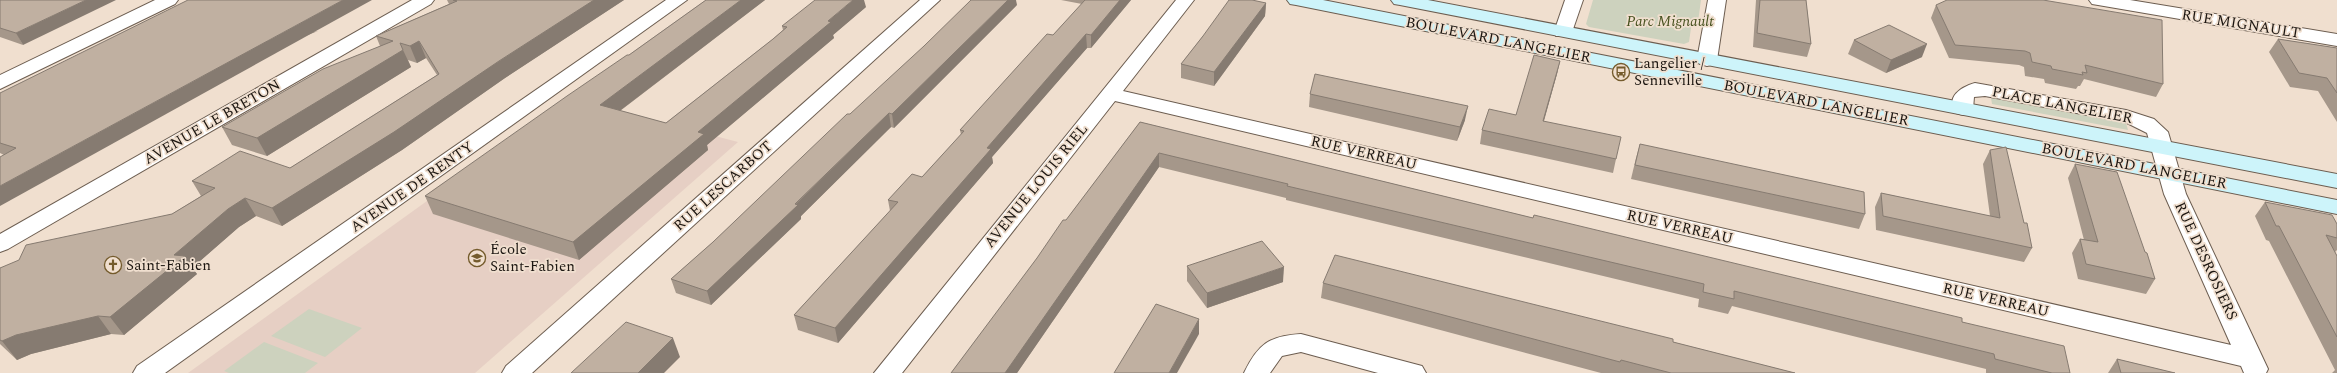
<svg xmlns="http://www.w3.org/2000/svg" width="2337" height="373" viewBox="0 0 2337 373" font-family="Spectral,serif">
	<rect width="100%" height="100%" fill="#f0dfcf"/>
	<polygon fill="#e6cfc4" points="570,98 738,142 475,373 188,373"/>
	<g fill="#cdd2be">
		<polygon points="1593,0 1701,0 1698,22 1692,21 1689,42 1684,44 1589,27 1586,24"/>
		<polygon points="1991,98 2126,123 2128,130 1992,104"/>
		<polygon points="309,309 362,328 325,357 271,336"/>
		<polygon points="264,342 318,363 305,373 229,373 224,371"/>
	</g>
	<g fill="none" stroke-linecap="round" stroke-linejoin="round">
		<g stroke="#6c5d50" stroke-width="2">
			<g id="street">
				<polygon points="155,0 178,0 175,4 0,89 0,75"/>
				<polygon points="412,0 434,0 431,4 8,249 0,252 0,234"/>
				<polygon points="666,0 687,0 165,373 133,373 137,366"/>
				<polygon points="920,0 940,0 532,373 502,373 506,366"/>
				<path d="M1176,0H1194L1123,91L2231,345L2164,194L2147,133L2125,122L1985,96L1974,97L1973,109L1970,113L1963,115L1956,113C1945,97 1961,87 1975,83L2126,110L2154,119L2168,132L2186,194L2268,369L2266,373H2244L2241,366L1115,101L902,373H874Z"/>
				<polygon points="1565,0 1583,0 1572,32 1570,36 1556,36 1554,32"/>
				<polygon points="1708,0 1726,0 1717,60 1714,64 1707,66 1700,64 1697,60"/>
				<polygon points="2089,0 2130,0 2337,34 2337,46 2098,5 2092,4"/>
				<path d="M1301,334L1422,366L1426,373H1378L1301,352L1282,356L1270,373H1244C1258,344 1269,336 1301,334Z"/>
			</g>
		</g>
		<g stroke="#6c5d50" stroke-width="2">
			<g id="secondary">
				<polygon points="1287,0 1323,0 2337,200 2337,214 1296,5 1290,4"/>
				<polygon points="1391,0 1428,0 2337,174 2337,188 1400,5 1394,4"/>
			</g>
		</g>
		<use href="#street" fill="#fff" fill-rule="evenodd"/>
		<use href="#secondary" fill="#cdf4fa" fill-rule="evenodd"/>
	</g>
	<g fill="#a5978a">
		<polygon points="0,0 23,45 0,37"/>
		<polygon points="447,0 624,0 505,78 402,150 282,226 256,216 239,227 192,268 197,274 124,335 111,334 31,354 17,360 0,344 0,268 172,214 201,196 192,181 290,168 437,75 426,58 417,63 408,60 411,67 267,156 232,145 222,127 380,46 376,36 449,4"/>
		<polygon points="706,0 765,0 620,111 666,123 773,39 783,30 782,26 866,7 833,35 834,38 707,145 708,150 579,260 433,214 425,196 629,55"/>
		<polygon points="1061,0 1131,0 1091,48 1087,48 992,157 993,163 838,343 798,330 794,315 890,211 888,200 922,177 961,135 960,130 1053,35 1082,4"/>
		<polygon points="1756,0 1806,0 1811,44 1807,57 1753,47"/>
		<polygon points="1266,3 1265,16 1214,86 1181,78 1181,64 1203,36"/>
		<polygon points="1017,5 894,128 891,127 801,216 801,219 711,305 676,293 671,279 713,242 850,114"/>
		<polygon points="1936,5 2163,84 2156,97 2084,79 2080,86 2078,86 2076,89 2045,83 2044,79 2025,76 2024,67 2019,65 1949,58 1931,18"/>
		<polygon points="318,31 4,155 0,153 0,93"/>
		<polygon points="2278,39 2337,48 2337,122 2318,91 2290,87 2269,52"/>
		<polygon points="1854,40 1922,57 1886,73 1848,54"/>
		<polygon points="1560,61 1557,74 1544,121 1616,159 1613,173 1480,144 1482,130 1516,115"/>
		<polygon points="1310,94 1465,120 1457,141 1309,107"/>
		<polygon points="1140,122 1533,218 1962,322 2070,373 1986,373 1986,369 1732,306 1728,314 1698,307 1699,299 1286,200 1286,198 1159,167 1017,373 951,373"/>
		<polygon points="1640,144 1865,214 1859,229 1631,179 1636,158"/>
		<polygon points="1990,150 2024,223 2032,248 2024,262 1876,230 1875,207 1881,193 1990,216 1983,164"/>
		<polygon points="2075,164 2145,252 2155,279 2146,294 2078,279 2072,253 2080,239 2084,240 2068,178"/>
		<polygon points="2265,202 2337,224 2337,250 2335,252 2337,256 2337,373 2332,373 2335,370 2269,241 2266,240 2255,216"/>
		<polygon points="1187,266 1283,282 1207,308 1187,281"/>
		<polygon points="1323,283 1673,342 1795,373 1601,373 1321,298"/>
		<polygon points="2117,359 2175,373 2108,373"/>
	</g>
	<g fill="#867b71">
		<polygon points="86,0 116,0 23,45 16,33"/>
		<polygon points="343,0 372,0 0,206 0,186"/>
		<polygon points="594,0 624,0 505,78 402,150 282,226 272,208"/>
		<polygon points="741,0 765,0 605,122 600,105"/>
		<polygon points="853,0 864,0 866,7 833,35 834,38 707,145 708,150 579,260 573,242 698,132"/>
		<polygon points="1008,0 1016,0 1017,5 894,128 892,114"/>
		<polygon points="1120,0 1131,0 1091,48 1091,35"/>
		<polygon points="1266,3 1265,16 1214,86 1214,72"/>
		<polygon points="1086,34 1087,48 992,157 993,163 838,343 835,328 987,148"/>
		<polygon points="419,41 426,58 417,63 410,46"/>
		<polygon points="1927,44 1922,57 1886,73 1891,60"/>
		<polygon points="403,50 411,67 267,156 257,138"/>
		<polygon points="1560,61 1557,74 1540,134 1543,121"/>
		<polygon points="1468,106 1465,120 1457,141 1460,127"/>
		<polygon points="889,113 891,127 801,216 801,219 711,305 707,291"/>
		<polygon points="1159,153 1159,167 1017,373 1005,373"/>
		<polygon points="245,198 256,216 239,227 192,268 197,274 124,335 110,317 174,255 228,209"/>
		<polygon points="1284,267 1283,282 1207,308 1207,293"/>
		<polygon points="98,316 111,334 31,354 17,360 2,341 16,335"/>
		<polygon points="1199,319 1199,334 1177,373 1169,373"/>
		<polygon points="673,338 680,357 664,373 638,373"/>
	</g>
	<g fill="#c0b0a1" stroke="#867b71">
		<polygon points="0,0 86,0 16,33 0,28"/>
		<polygon points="188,0 343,0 0,186 0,157 16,148 0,143 0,93"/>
		<polygon points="453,0 594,0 499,61 394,132 272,208 245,198 228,209 174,255 185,256 110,317 98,316 16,335 2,341 0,340 0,268 19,260 26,245 172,214 215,188 192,181 240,151 290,168 439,74 419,41 410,46 400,43 403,50 257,138 222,127 323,69 393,41 376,36 457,1"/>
		<polygon points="706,0 741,0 600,105 666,123 773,39 787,27 782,26 815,0 853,0 828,21 831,22 698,132 704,134 573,242 425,196 567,96 627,55 629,55"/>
		<polygon points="971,0 1008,0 892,114 889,113 795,204 798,205 707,291 671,279 713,242 847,114 850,114 924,46"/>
		<polygon points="1085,0 1120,0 1091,35 1086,34 987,148 991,149 835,328 794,315 898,202 888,200 912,174 922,177 964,131 960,130 1047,34 1053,35"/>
		<polygon points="1229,0 1252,0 1266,3 1214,72 1181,64 1203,36"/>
		<polygon points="1760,0 1806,0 1811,44 1757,33"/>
		<polygon points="1947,0 2043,0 2162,20 2163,84 2085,65 2087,73 2082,72 2083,75 2052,69 2051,66 2032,62 2030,53 2025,51 1955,45 1936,5"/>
		<polygon points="1889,25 1927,44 1891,60 1854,40"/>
		<polygon points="2278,39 2337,48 2337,93 2327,78 2299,73"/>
		<polygon points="1534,55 1560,61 1543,121 1621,137 1616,159 1482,130 1489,109 1516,115"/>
		<polygon points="1315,74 1468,106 1460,127 1310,94"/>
		<polygon points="1140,122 1533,218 1534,215 1962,318 1962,322 2064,346 2070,373 2052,373 1995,359 1994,354 1734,291 1734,299 1703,292 1704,284 1287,186 1288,184 1159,153 1005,373 951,373 1037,258 1063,220 1066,220"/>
		<polygon points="1640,144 1864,192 1865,214 1635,165"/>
		<polygon points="2006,147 2024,223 2027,223 2032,248 1883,216 1881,193 2000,218 1990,150"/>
		<polygon points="2075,164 2117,172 2145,252 2147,253 2155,279 2086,264 2080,239 2098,242"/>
		<polygon points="2265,202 2332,215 2337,224 2337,238 2326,235 2337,256 2337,337 2279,226 2276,226"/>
		<polygon points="1262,241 1284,267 1207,293 1187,266"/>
		<polygon points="1335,255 1673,339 1673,342 1795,373 1671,373 1621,360 1620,362 1323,283"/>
		<polygon points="1156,304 1199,319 1169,373 1114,373"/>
		<polygon points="626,322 673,338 638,373 571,373"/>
		<polygon points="2117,359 2175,373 2121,373"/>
	</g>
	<defs>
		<g id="bus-ring" transform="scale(0.9)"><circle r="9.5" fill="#f0dfcf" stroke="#745b2c" stroke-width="1.5"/><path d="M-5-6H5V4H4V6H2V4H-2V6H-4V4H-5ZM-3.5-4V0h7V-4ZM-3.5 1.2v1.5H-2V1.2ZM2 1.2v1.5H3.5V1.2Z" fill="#745b2c"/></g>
		<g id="school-ring" transform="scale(0.9)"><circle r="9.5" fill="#f0dfcf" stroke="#745b2c" stroke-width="1.5"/><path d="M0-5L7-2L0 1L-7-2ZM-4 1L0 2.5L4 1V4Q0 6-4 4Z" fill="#745b2c"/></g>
		<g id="church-ring" transform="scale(0.9)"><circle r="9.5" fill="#f0dfcf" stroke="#745b2c" stroke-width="1.5"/><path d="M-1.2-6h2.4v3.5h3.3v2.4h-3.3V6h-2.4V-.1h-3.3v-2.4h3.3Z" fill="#745b2c"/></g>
	</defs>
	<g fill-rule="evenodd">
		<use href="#bus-ring" x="1621" y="72"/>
		<use href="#school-ring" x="477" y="258"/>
		<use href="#church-ring" x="113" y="265"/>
	</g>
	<g text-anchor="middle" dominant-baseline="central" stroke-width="3.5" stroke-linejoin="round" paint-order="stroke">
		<g font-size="15" font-style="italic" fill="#47511f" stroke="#f0dfcf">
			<text x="1670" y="21">Parc Mignault</text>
		</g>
		<g font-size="15" fill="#1c1611" stroke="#f0dfcf">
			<text transform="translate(2241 24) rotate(9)">RUE MIGNAULT</text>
			<text transform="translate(1498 40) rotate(11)">BOULEVARD LANGELIER</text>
			<text transform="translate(1816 103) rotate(11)">BOULEVARD LANGELIER</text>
			<text transform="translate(2062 105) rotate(11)">PLACE LANGELIER</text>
			<text transform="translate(212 122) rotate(-30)">AVENUE LE BRETON</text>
			<text transform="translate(1364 153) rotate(13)">RUE VERREAU</text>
			<text transform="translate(2134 166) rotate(11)">BOULEVARD LANGELIER</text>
			<text transform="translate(723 186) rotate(-42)">RUE LESCARBOT</text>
			<text transform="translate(1036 186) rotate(-51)">AVENUE LOUIS RIEL</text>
			<text transform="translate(412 187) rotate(-35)">AVENUE DE RENTY</text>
			<text transform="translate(1680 227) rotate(13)">RUE VERREAU</text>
			<text transform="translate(2206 261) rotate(65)">RUE DESROSIERS</text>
			<text transform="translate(1996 300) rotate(13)">RUE VERREAU</text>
		</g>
		<g font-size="15" fill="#1c1611" stroke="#f0dfcf" text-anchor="start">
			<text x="1634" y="63">Langelier /<tspan x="1634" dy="17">Senneville</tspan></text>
			<text x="490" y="249">École<tspan x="490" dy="17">Saint-Fabien</tspan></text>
			<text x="126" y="265">Saint-Fabien</text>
		</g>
	</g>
</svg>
